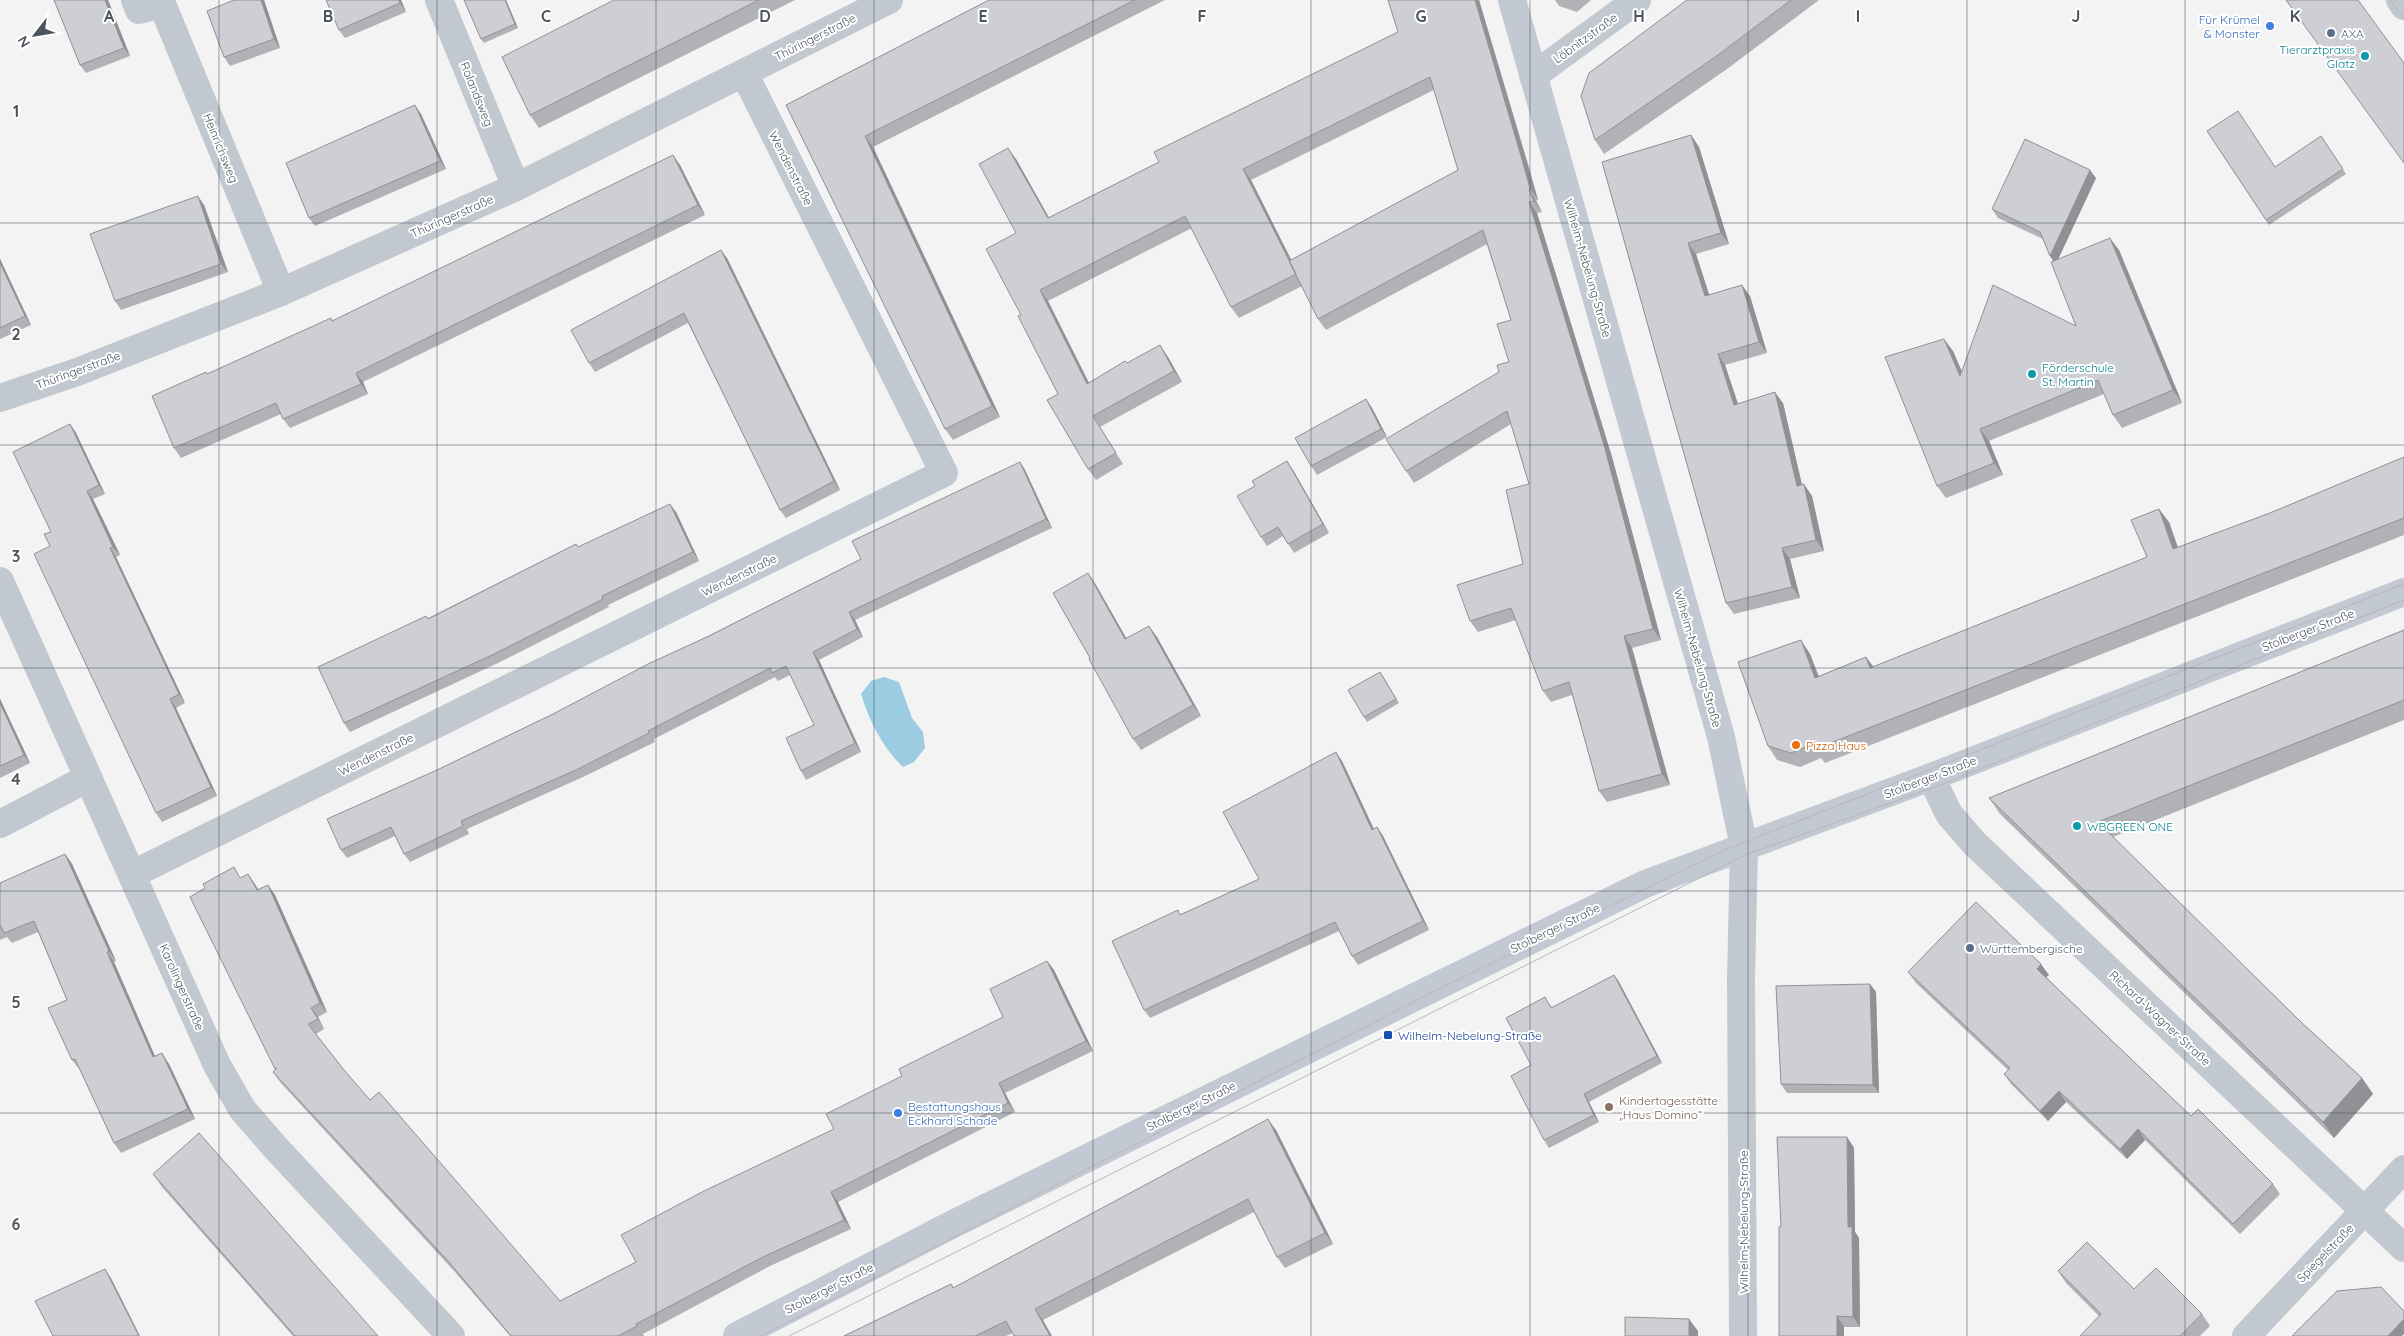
<svg xmlns="http://www.w3.org/2000/svg" width="2404" height="1336" viewBox="0 0 2404 1336" font-family="Quicksand,sans-serif">
	<rect width="100%" height="100%" fill="#f4f3f3"/>
	<path fill="#9bcce2" d="M884,677L899,682L912,718L923,732L925,748L914,762L903,767C883,748 869,721 861,694L871,681Z"/>
	<g fill="none" stroke-linecap="round" stroke-linejoin="round">
		<g stroke="#c2c8cf" stroke-width="28">
			<polyline points="135,0 139,10 162,4 281,292"/>
			<polyline points="439,0 516,187"/>
			<polyline points="2400,0 2404,6"/>
			<polyline points="1533,76 1637,0"/>
			<polyline points="0,398 77,372 281,292 516,187 889,0"/>
			<polyline points="0,581 217,1065 242,1109 274,1146 451,1336"/>
			<polyline points="1931,777 1949,814 1975,844 2404,1248"/>
			<polyline points="0,824 88,778"/>
			<polyline points="133,874 944,473 744,73"/>
			<polyline points="1743,1336 1741,978 1744,847"/>
			<polyline points="2246,1336 2404,1169"/>
		</g>
		<g stroke="#c3c9d3" stroke-width="28">
			<polyline points="1512,0 1721,737 1744,847"/>
			<polyline points="737,1336 953,1224 1645,884 1931,777 2404,592"/>
		</g>
		<g stroke="#b6b7bc" stroke-width="1">
			<polyline points="2390,0 2404,19"/>
			<polyline points="761,1336 1443,987 1727,849 2404,584"/>
			<polyline points="789,1336 1745,855 1935,787 2404,600"/>
		</g>
	</g>
	<g fill="#b0b2b6" fill-rule="evenodd">
		<polygon points="108,0 130,56 86,73 80,65"/>
		<polygon points="234,0 264,0 280,48 230,66 224,57"/>
		<polygon points="326,0 401,0 406,12 345,38 339,30"/>
		<polygon points="506,0 518,28 484,43 481,39"/>
		<polygon points="614,0 795,0 539,128 530,115"/>
		<polygon points="989,0 1165,0 873,147 1000,417 953,440 945,429 786,105"/>
		<path d="M1388,0H1479L1529,167L1538,200L1536,201L1542,212L1537,213L1612,457L1661,640L1632,648L1670,785L1607,802L1599,791L1572,695L1551,702L1543,691L1516,620L1478,632L1470,621L1523,564L1529,484L1511,424L1414,483L1406,471L1499,372L1509,362L1511,320L1487,244L1326,330L1318,319L1302,286L1239,318L1231,307L1192,228L1048,301L1089,383L1127,363L1168,357L1182,382L1100,427L1123,464L1096,480L1088,469L1058,394L1021,315L1016,233V159L1049,218L1159,162L1398,32ZM1434,90L1458,170L1291,260L1251,180Z"/>
		<polygon points="1555,0 1591,0 1577,12 1559,6"/>
		<polygon points="1687,0 1819,0 1727,69 1604,154 1595,140"/>
		<polygon points="421,114 446,169 315,226 309,218"/>
		<polygon points="2207,131 2275,167 2321,136 2346,174 2269,225"/>
		<polygon points="1691,135 1699,147 1729,244 1696,254 1709,294 1750,296 1767,353 1725,365 1738,404 1783,403 1802,485 1812,496 1824,551 1790,559 1800,598 1734,614 1726,603 1602,162"/>
		<polygon points="680,165 705,215 363,382 368,394 290,428 283,419 281,414 181,458 174,448 208,374 331,318 333,321"/>
		<polygon points="2096,178 2058,259 2119,250 2182,403 2122,428 2113,415 2104,394 1989,441 2003,475 1946,498 1937,486 1953,351 1961,371 2076,326 2053,261 2050,256 2043,239 1998,218 1992,209"/>
		<polygon points="204,205 228,272 121,310 115,301"/>
		<polygon points="727,258 840,490 786,518 780,510 688,323 595,372 589,363"/>
		<polygon points="0,259 31,325 0,339"/>
		<polygon points="1366,399 1372,408 1387,437 1317,475 1311,466"/>
		<polygon points="70,424 76,433 105,494 93,499 120,555 116,557 185,703 176,708 217,796 162,822 156,813 50,546 51,532"/>
		<polygon points="2404,457 2404,535 1825,763 1821,758 1800,767 1777,760 1768,746 1810,654 1819,676 1866,657 1873,667 2147,557 2169,522 2178,547 2270,513"/>
		<polygon points="1020,462 1025,470 1052,528 855,620 863,637 819,660 861,752 806,780 801,771 814,725 790,675 778,681 775,677 654,739 655,742 583,777 467,829 469,834 410,862 404,854 395,836 347,858 341,850 437,770 553,714 861,559"/>
		<polygon points="1293,470 1329,533 1294,553 1283,536 1267,546 1261,537"/>
		<polygon points="676,512 699,561 608,605 609,607 498,663 350,732 344,723 428,618 576,544 578,547"/>
		<polygon points="1096,585 1126,638 1157,637 1201,716 1141,750 1133,739 1090,658"/>
		<polygon points="2404,630 2404,720 2113,837 2301,1022 2362,1078 2373,1094 2334,1138 2000,814 1989,798"/>
		<polygon points="1383,676 1399,703 1367,722 1364,717"/>
		<polygon points="0,699 30,763 0,778"/>
		<polygon points="1342,761 1374,829 1377,827 1383,836 1429,930 1358,965 1352,956 1339,931 1150,1018 1144,1010 1181,914 1259,879"/>
		<polygon points="65,854 72,864 116,961 114,962 155,1056 169,1064 195,1119 121,1153 114,1143 80,1070 72,1060 67,1000 38,932 12,943 7,937 0,940 0,883"/>
		<polygon points="248,874 258,890 268,885 275,895 327,1012 318,1017 324,1029 316,1034 344,1070 370,1100 560,1301 636,1262 834,1129 902,1076 1003,1017 1047,961 1054,970 1093,1051 1005,1093 1015,1112 838,1202 851,1229 770,1266 643,1334 644,1336 510,1336 455,1272 280,1082 273,1072 276,1070 205,888 241,878"/>
		<polygon points="1908,972 2049,975 2046,977 2109,1038 2191,1116 2273,1184 2280,1194 2240,1234 2145,1140 2127,1159 2066,1102 2048,1121 2011,1084 2004,1074 2008,1070 1916,983"/>
		<polygon points="1614,975 1619,982 1662,1063 1589,1102 1599,1122 1549,1148 1544,1140 1550,1004 1552,1008"/>
		<polygon points="1870,984 1876,992 1879,1093 1787,1093 1781,1084"/>
		<polygon points="1276,1130 1333,1244 1285,1268 1277,1257 1254,1212 1043,1320 1006,1336 844,1336 951,1284 954,1288"/>
		<polygon points="1847,1137 1854,1148 1855,1232 1859,1238 1860,1327 1844,1327 1844,1336 1781,1227"/>
		<polygon points="153,1174 378,1336 293,1336 162,1187"/>
		<polygon points="2058,1271 2134,1289 2202,1314 2210,1326 2200,1336 2080,1336 2099,1316 2066,1283"/>
	</g>
	<g fill="#909194">
		<polygon points="105,0 108,0 130,56 124,48"/>
		<polygon points="261,0 264,0 280,48 274,39"/>
		<polygon points="399,0 401,0 406,12 400,3"/>
		<polygon points="505,0 506,0 518,28 515,24"/>
		<polygon points="1475,0 1479,0 1538,200 1530,188"/>
		<polygon points="415,105 421,114 446,169 440,161"/>
		<polygon points="1691,135 1699,147 1729,244 1721,233"/>
		<polygon points="865,136 873,147 1000,417 992,406"/>
		<polygon points="1008,148 1016,159 1056,230 1048,218"/>
		<polygon points="673,155 680,165 705,215 698,205"/>
		<polygon points="1243,169 1251,180 1304,285 1296,274"/>
		<polygon points="2090,170 2096,178 2056,264 2050,256"/>
		<polygon points="1529,190 1536,201 1542,212 1534,201"/>
		<polygon points="198,196 204,205 228,272 221,264"/>
		<polygon points="1529,202 1537,213 1612,457 1661,640 1653,629"/>
		<polygon points="2110,238 2119,250 2182,403 2173,390"/>
		<polygon points="1688,243 1696,254 1713,307 1705,296"/>
		<polygon points="721,250 727,258 840,490 834,481"/>
		<polygon points="0,259 31,325 25,316 0,263"/>
		<polygon points="1742,285 1750,296 1767,353 1759,342"/>
		<polygon points="1040,290 1048,301 1095,395 1087,384"/>
		<polygon points="1944,339 1953,351 1969,388 1960,376"/>
		<polygon points="1160,345 1168,357 1182,382 1174,371"/>
		<polygon points="1718,354 1725,365 1742,416 1734,405"/>
		<polygon points="356,373 363,382 368,394 361,384"/>
		<polygon points="1775,392 1783,403 1805,498 1797,486"/>
		<polygon points="1366,399 1372,408 1387,437 1381,429"/>
		<polygon points="70,424 76,433 105,494 99,485"/>
		<polygon points="1980,429 1989,441 2003,475 1994,463"/>
		<polygon points="1287,461 1293,470 1329,533 1323,524"/>
		<polygon points="1020,462 1025,470 1052,528 1046,519"/>
		<polygon points="1804,484 1812,496 1824,551 1816,540"/>
		<polygon points="87,491 93,499 120,555 113,547"/>
		<polygon points="670,504 676,512 699,561 693,552"/>
		<polygon points="2159,509 2169,522 2183,563 2173,549"/>
		<polygon points="110,548 116,557 185,703 179,694"/>
		<polygon points="1782,548 1790,559 1800,598 1792,587"/>
		<polygon points="1088,573 1096,585 1133,650 1125,639"/>
		<polygon points="849,612 855,620 863,637 857,629"/>
		<polygon points="1149,626 1157,637 1201,716 1193,705"/>
		<polygon points="1624,636 1632,648 1670,785 1662,774"/>
		<polygon points="1801,640 1810,654 1824,692 1815,678"/>
		<polygon points="813,652 819,660 861,752 855,743"/>
		<polygon points="1866,657 1876,670 1870,668"/>
		<polygon points="0,699 30,763 24,755 0,703"/>
		<polygon points="170,699 176,708 217,796 211,787"/>
		<polygon points="1336,752 1342,761 1378,838 1372,830"/>
		<polygon points="1377,827 1383,836 1429,930 1423,921"/>
		<polygon points="65,854 72,864 116,961 109,951"/>
		<polygon points="248,874 255,884 264,900 257,890"/>
		<polygon points="268,885 275,895 327,1012 320,1003"/>
		<polygon points="107,952 114,962 160,1068 153,1057"/>
		<polygon points="1047,961 1054,970 1093,1051 1086,1041"/>
		<polygon points="2041,964 2049,975 2044,979 2037,969"/>
		<polygon points="1614,975 1619,982 1662,1063 1657,1056"/>
		<polygon points="1870,984 1876,992 1879,1093 1873,1085"/>
		<polygon points="311,1008 318,1017 324,1029 318,1019"/>
		<polygon points="162,1053 169,1064 195,1119 188,1109"/>
		<polygon points="2362,1078 2373,1094 2334,1138 2323,1122"/>
		<polygon points="999,1083 1005,1093 1015,1112 1008,1103"/>
		<polygon points="2059,1091 2066,1102 2048,1121 2040,1111"/>
		<polygon points="1584,1094 1589,1102 1599,1122 1594,1115"/>
		<polygon points="1268,1119 1276,1130 1333,1244 1325,1233"/>
		<polygon points="2138,1129 2145,1140 2127,1159 2120,1149"/>
		<polygon points="1847,1137 1854,1148 1855,1232 1859,1238 1860,1327 1853,1317 1848,1227"/>
		<polygon points="831,1192 838,1202 851,1229 844,1220"/>
		<polygon points="105,1269 111,1278 140,1336 139,1336"/>
		<polygon points="1035,1309 1043,1320 1052,1336 1050,1336"/>
		<polygon points="1837,1316 1844,1327 1844,1336 1837,1336"/>
		<polygon points="1689,1319 1698,1331 1698,1336 1689,1336"/>
		<polygon points="2404,1319 2404,1334 2402,1336 2388,1336"/>
	</g>
	<g fill="#cdcfd4" stroke="#909194">
		<polygon points="54,0 105,0 124,48 80,65"/>
		<polygon points="234,0 261,0 274,39 224,57 207,11"/>
		<polygon points="326,0 399,0 400,3 339,30"/>
		<polygon points="464,0 505,0 515,24 481,39"/>
		<polygon points="614,0 759,0 530,115 502,57"/>
		<polygon points="989,0 1135,0 865,136 992,406 945,429 786,105"/>
		<polygon points="1388,0 1475,0 1521,156 1530,188 1529,190 1534,201 1529,202 1604,445 1653,629 1624,636 1662,774 1599,791 1569,682 1543,691 1511,608 1470,621 1457,585 1523,564 1506,490 1529,484 1507,411 1406,471 1386,439 1499,372 1497,365 1509,362 1497,324 1511,320 1483,230 1318,319 1289,261 1458,170 1430,77 1243,169 1296,274 1231,307 1185,216 1040,290 1087,384 1125,361 1127,363 1160,345 1174,371 1093,416 1116,453 1088,469 1047,400 1058,394 1018,316 1021,315 986,249 1016,233 979,164 1008,148 1048,218 1159,162 1154,152 1398,32"/>
		<polygon points="1687,0 1791,0 1718,55 1595,140 1581,96 1589,73"/>
		<polygon points="2286,0 2358,0 2404,63 2404,163"/>
		<polygon points="415,105 440,161 309,218 286,163"/>
		<polygon points="2238,111 2275,167 2321,136 2343,169 2266,220 2207,131"/>
		<polygon points="1691,135 1721,233 1688,243 1705,296 1742,285 1759,342 1718,354 1734,405 1775,392 1797,486 1804,484 1816,540 1782,548 1792,587 1726,603 1602,162"/>
		<polygon points="2025,139 2090,170 2050,256 2040,232 1992,209"/>
		<polygon points="673,155 698,205 356,373 361,384 283,419 276,403 174,448 152,396 206,372 207,374 331,318 332,321"/>
		<polygon points="198,196 221,264 115,301 90,234"/>
		<polygon points="2110,238 2173,390 2113,415 2098,380 1980,429 1994,463 1937,486 1885,357 1944,339 1960,376 1993,285 2076,326 2051,262"/>
		<polygon points="721,250 834,481 780,510 684,313 589,363 571,330"/>
		<polygon points="0,263 25,316 0,328"/>
		<polygon points="1366,399 1381,429 1311,466 1295,438"/>
		<polygon points="70,424 99,485 87,491 113,547 110,548 179,694 170,699 211,787 156,813 34,554 50,546 44,534 51,532 13,452"/>
		<polygon points="2404,457 2404,518 1815,749 1813,744 1791,753 1768,746 1738,662 1801,640 1815,678 1866,657 1870,668 2147,557 2131,520 2159,509 2173,549 2270,513"/>
		<polygon points="1287,461 1323,524 1288,544 1278,527 1261,537 1237,496 1255,486 1252,481"/>
		<polygon points="1020,462 1046,519 849,612 857,629 813,652 855,743 801,771 786,738 814,725 786,666 772,673 770,668 648,731 649,733 578,769 461,821 463,826 404,854 391,827 341,850 327,819 437,770 553,714 648,664 709,636 861,559 852,541"/>
		<polygon points="670,504 693,552 602,596 603,599 492,655 344,723 318,667 426,616 428,619 576,544 578,547"/>
		<polygon points="1088,573 1125,639 1149,626 1193,705 1133,739 1089,659 1090,658 1053,593"/>
		<polygon points="2404,630 2404,700 2098,822 2301,1022 2362,1078 2323,1122 1989,798"/>
		<polygon points="1380,672 1396,699 1364,717 1348,690"/>
		<polygon points="0,703 24,755 0,766"/>
		<polygon points="1336,752 1372,830 1377,827 1423,921 1352,956 1335,922 1144,1010 1112,941 1178,910 1180,915 1259,879 1223,812"/>
		<polygon points="65,854 109,951 107,952 153,1057 162,1053 188,1109 114,1143 75,1059 72,1060 48,1008 67,1000 34,921 4,933 1,926 0,927 0,883"/>
		<polygon points="234,867 240,878 248,874 257,890 268,885 320,1003 311,1008 318,1019 308,1024 344,1070 370,1100 379,1092 560,1301 636,1262 621,1235 704,1191 834,1129 826,1114 902,1076 899,1069 1003,1017 990,989 1047,961 1086,1041 999,1083 1008,1103 831,1192 844,1220 763,1257 636,1324 637,1326 618,1336 511,1336 449,1262 273,1072 277,1068 275,1069 190,897 205,888 203,884"/>
		<polygon points="1976,902 2041,964 2037,969 2109,1038 2191,1116 2198,1109 2273,1184 2233,1224 2138,1129 2120,1149 2059,1091 2040,1111 2004,1074 2010,1068 1908,972"/>
		<polygon points="1614,975 1657,1056 1584,1094 1594,1115 1544,1140 1511,1076 1531,1065 1506,1018 1545,997 1551,1008"/>
		<polygon points="1870,984 1873,1085 1781,1084 1776,986"/>
		<polygon points="1268,1119 1325,1233 1277,1257 1248,1199 1035,1309 1050,1336 1014,1336 1006,1321 975,1336 844,1336 951,1284 953,1288"/>
		<polygon points="199,1133 378,1336 295,1336 153,1174"/>
		<polygon points="1777,1137 1847,1137 1848,1227 1852,1227 1853,1317 1837,1316 1837,1336 1779,1336 1779,1227 1781,1227"/>
		<polygon points="2087,1242 2134,1289 2156,1268 2202,1314 2180,1336 2080,1336 2101,1314 2058,1271"/>
		<polygon points="105,1269 139,1336 53,1336 35,1301"/>
		<polygon points="2381,1287 2404,1311 2404,1319 2388,1336 2292,1336 2337,1291"/>
		<polygon points="1625,1317 1689,1319 1689,1336 1625,1336"/>
	</g>
	<path fill="none" stroke="#4c545e" stroke-width="1" stroke-opacity="0.55" d="M219,0V1336M437,0V1336M656,0V1336M874,0V1336M1093,0V1336M1311,0V1336M1530,0V1336M1748,0V1336M1967,0V1336M2185,0V1336M0,223H2404M0,445H2404M0,668H2404M0,891H2404M0,1113H2404"/>
	<g fill="#3f7fe0" stroke="#fff" stroke-width="2">
		<circle cx="2270" cy="26" r="5"/>
		<circle cx="898" cy="1113" r="5"/>
	</g>
	<g fill="#5c6f8a" stroke="#fff" stroke-width="2">
		<circle cx="2331" cy="33" r="5"/>
		<circle cx="1970" cy="948" r="5"/>
	</g>
	<g fill="#0f9aa8" stroke="#fff" stroke-width="2">
		<circle cx="2365" cy="56" r="5"/>
		<circle cx="2032" cy="374" r="5"/>
		<circle cx="2077" cy="826" r="5"/>
	</g>
	<circle fill="#e8710a" stroke="#fff" stroke-width="2" cx="1796" cy="745" r="5"/>
	<rect fill="#1a4fb4" stroke="#fff" stroke-width="2" x="1383" y="1030" width="10" height="10" rx="2.5"/>
	<circle fill="#8d6e63" stroke="#fff" stroke-width="2" cx="1609" cy="1107" r="5"/>
	<g text-anchor="middle" dominant-baseline="central" stroke-width="4" stroke-linejoin="round" paint-order="stroke">
		<g font-size="12" fill="#366cbe" stroke="#fff" text-anchor="end">
			<text x="2260" y="19">Für Krümel<tspan x="2260" dy="14">&amp; Monster</tspan></text>
			<text x="908" y="1106" text-anchor="start">Bestattungshaus<tspan x="908" dy="14">Eckhard Schade</tspan></text>
		</g>
		<g font-size="12" fill="#4e5e75" stroke="#fff" text-anchor="start">
			<text x="2341" y="33">AXA</text>
			<text x="1980" y="948">Württembergische</text>
		</g>
		<g font-size="12" fill="#4c545e" stroke="#fff">
			<text transform="translate(815 37) rotate(-27)">Thüringerstraße</text>
			<text transform="translate(1585 38) rotate(-36)">Löbnitzstraße</text>
			<text transform="translate(477 94) rotate(68)">Rolandsweg</text>
			<text transform="translate(221 148) rotate(68)">Heinrichsweg</text>
			<text transform="translate(791 168) rotate(63)">Wendenstraße</text>
			<text transform="translate(452 216) rotate(-24)">Thüringerstraße</text>
			<text transform="translate(1588 268) rotate(74)">Wilhelm-Nebelung-Straße</text>
			<text transform="translate(78 370) rotate(-20)">Thüringerstraße</text>
			<text transform="translate(739 575) rotate(-26)">Wendenstraße</text>
			<text transform="translate(2308 630) rotate(-21)">Stolberger Straße</text>
			<text transform="translate(1698 658) rotate(74)">Wilhelm-Nebelung-Straße</text>
			<text transform="translate(376 754) rotate(-26)">Wendenstraße</text>
			<text transform="translate(1930 777) rotate(-21)">Stolberger Straße</text>
			<text transform="translate(1555 928) rotate(-26)">Stolberger Straße</text>
			<text transform="translate(182 987) rotate(66)">Karolingerstraße</text>
			<text transform="translate(2160 1018) rotate(43)">Richard-Wagner-Straße</text>
			<text transform="translate(1191 1106) rotate(-26)">Stolberger Straße</text>
			<text transform="translate(1743 1222) rotate(-90)">Wilhelm-Nebelung-Straße</text>
			<text transform="translate(2325 1253) rotate(-46)">Spiegelstraße</text>
			<text transform="translate(829 1288) rotate(-27)">Stolberger Straße</text>
		</g>
		<g font-size="12" fill="#0d838f" stroke="#fff" text-anchor="start">
			<text x="2355" y="49" text-anchor="end">Tierarztpraxis<tspan x="2355" dy="14">Glatz</tspan></text>
			<text x="2042" y="367">Förderschule<tspan x="2042" dy="14">St. Martin</tspan></text>
			<text x="2087" y="826">WBGREEN ONE</text>
		</g>
		<g font-size="12" fill="#c56008" stroke="#fff" text-anchor="start">
			<text x="1806" y="745">Pizza Haus</text>
		</g>
		<g font-size="12" fill="#164399" stroke="#fff" text-anchor="start">
			<text x="1398" y="1035">Wilhelm-Nebelung-Straße</text>
		</g>
		<g font-size="12" fill="#785e54" stroke="#fff" text-anchor="start">
			<text x="1619" y="1100">Kindertagesstätte<tspan x="1619" dy="14">„Haus Domino“</tspan></text>
		</g>
	</g>
	<g font-size="16" text-anchor="middle" font-weight="bold" fill="#4c545e" stroke="#fff" stroke-width="4" stroke-linejoin="round" paint-order="stroke">
		<text x="109" y="22">A</text>
		<text x="328" y="22">B</text>
		<text x="546" y="22">C</text>
		<text x="765" y="22">D</text>
		<text x="983" y="22">E</text>
		<text x="1202" y="22">F</text>
		<text x="1421" y="22">G</text>
		<text x="1639" y="22">H</text>
		<text x="1858" y="22">I</text>
		<text x="2076" y="22">J</text>
		<text x="2295" y="22">K</text>
		<text x="16" y="117">1</text>
		<text x="16" y="340">2</text>
		<text x="16" y="562">3</text>
		<text x="16" y="785">4</text>
		<text x="16" y="1008">5</text>
		<text x="16" y="1230">6</text>
	</g>
	<g transform="translate(35 35) rotate(239)" stroke="#ffffff" stroke-width="4" paint-order="stroke">
	<path d="M0-4L9 19L0 12L-9 19Z" fill="#4c545e"/>
	<text y="-8" font-size="14" font-weight="bold" text-anchor="middle" fill="#4c545e">N</text>
	</g>
</svg>
